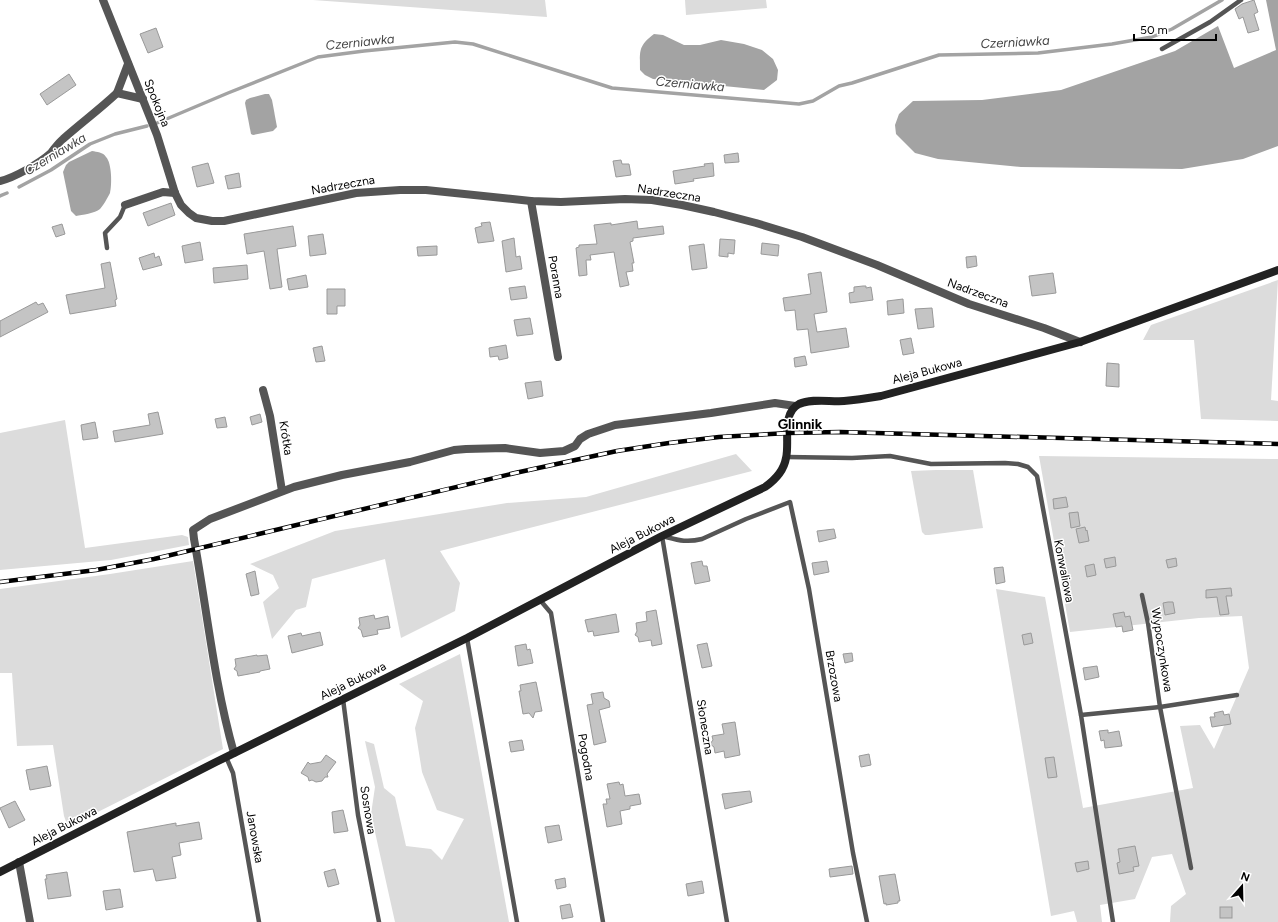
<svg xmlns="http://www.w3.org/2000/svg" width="1278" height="922" viewBox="0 0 1278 922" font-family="Figtree,sans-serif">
	<rect width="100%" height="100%" fill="#fff"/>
	<g fill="#dcdcdc">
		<polygon points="313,0 545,0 547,17"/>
		<polygon points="685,0 766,0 767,8 686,15"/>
		<polygon points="1278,280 1271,400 1278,401 1278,421 1201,419 1194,340 1143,340 1151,325"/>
		<polygon points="65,420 85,548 182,535 188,537 189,545 111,560 0,570 0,433"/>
		<polygon points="736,454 752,471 440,551 460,583 455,611 401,638 385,559 312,579 306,607 296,610 272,639 263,602 279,588 273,575 250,564 335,531 507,503 586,497"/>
		<polygon points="1039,456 1278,459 1278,922 1170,922 1171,906 1186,894 1172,854 1152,857 1135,899 1100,905 1102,922 1077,922 1074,911 1051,916 996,589 1045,597 1083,808 1193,788 1180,726 1200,725 1214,749 1249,668 1242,616 1199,618 1070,632"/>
		<polygon points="936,470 973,470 983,528 929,535 925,535 922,532 911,471"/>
		<polygon points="193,561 223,749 68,827 64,816 53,745 17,746 12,673 0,673 0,589 110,574"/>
		<polygon points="460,654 509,922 395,922 371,814 375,787 365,741 374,744 384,788 395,797 406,846 431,849 442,860 464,819 437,810 422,772 415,728 423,701 399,684"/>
	</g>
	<g fill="#a3a3a3">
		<polygon points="1266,0 1278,0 1278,146 1243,159 1182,169 1021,167 938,159 915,153 896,134 895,125 899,114 913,101 982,100 1061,90 1175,51 1218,26 1234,68 1276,50"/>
		<path d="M654,34L663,35L684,45H700L721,40L744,44L762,50L773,59L778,70L777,80L764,90L653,79L645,75L640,70C640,51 638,46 654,34Z"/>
		<polygon points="265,94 269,94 272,100 277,127 273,131 253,135 251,134 245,103 246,100 250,98"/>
		<path d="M92,151C97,152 103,152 106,157C112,163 112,185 110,193C108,197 103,206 100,209C95,213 82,215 76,216L71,211L63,172L66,165L69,162Z"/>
	</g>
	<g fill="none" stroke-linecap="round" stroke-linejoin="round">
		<g stroke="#a3a3a3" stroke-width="3.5">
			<polyline points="157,123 228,93 318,57 364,51 455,42 473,44 612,88 799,104 813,101 839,86 852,83 939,55 1038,53 1112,44 1152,37 1172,29 1222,0"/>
			<polyline points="19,187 51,170 90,144 115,134 147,126"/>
			<polyline points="0,196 7,193"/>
		</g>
	</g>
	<g fill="#c4c4c4" stroke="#999">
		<polygon points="1254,0 1258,12 1254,14 1259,30 1248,33 1243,17 1239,19 1235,9 1242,4"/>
		<polygon points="156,28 163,47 148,53 140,34"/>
		<polygon points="69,74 76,85 47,105 40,94"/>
		<polygon points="738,153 739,162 725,163 724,155"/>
		<polygon points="621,160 622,164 629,164 631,175 616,177 613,161"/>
		<polygon points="208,163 214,183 197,187 192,167"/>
		<polygon points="713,163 714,176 693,179 694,181 675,184 673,171 705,166 704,164"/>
		<polygon points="239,173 241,187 228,189 225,176"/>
		<polygon points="171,203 175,215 148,226 143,213"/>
		<polygon points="637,221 638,229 663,226 664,234 633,238 633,241 630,242 634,263 632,263 633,271 626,272 629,285 620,287 614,252 590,255 591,260 586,260 587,275 579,276 576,248 579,247 579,245 597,244 594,225 611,223 611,225"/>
		<polygon points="490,222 494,241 478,243 475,228 482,226 481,223"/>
		<polygon points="62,224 65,234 56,237 52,227"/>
		<polygon points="293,226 296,246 277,249 282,287 270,289 264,251 247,254 244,234"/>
		<polygon points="323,234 326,254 310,256 308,236"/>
		<polygon points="514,238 516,257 520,256 522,269 506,272 502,241"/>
		<polygon points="720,239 735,240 734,254 728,253 728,257 719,256"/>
		<polygon points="200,242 203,260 185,263 182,246"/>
		<polygon points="762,243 779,245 778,256 761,254"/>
		<polygon points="704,244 707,268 692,270 689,246"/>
		<polygon points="437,246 437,255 418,256 417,247"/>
		<polygon points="154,253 155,258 159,256 162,265 143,270 139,258"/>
		<polygon points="976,256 977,266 967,268 966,257"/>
		<polygon points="110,262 117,299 115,300 116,306 70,314 66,295 105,288 101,264"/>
		<polygon points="247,265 248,279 214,283 213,268"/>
		<polygon points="821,272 827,312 814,314 817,332 846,328 849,347 811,353 808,329 797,330 795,310 785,311 783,298 811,294 808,274"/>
		<polygon points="1053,273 1056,293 1032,296 1029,276"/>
		<polygon points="306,275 308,287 289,290 287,279"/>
		<polygon points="525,286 527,298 511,300 509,288"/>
		<polygon points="863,286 866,286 866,288 871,287 873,300 850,303 849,293 854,292 854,287"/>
		<polygon points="327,289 345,289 345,306 337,306 337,314 327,314"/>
		<polygon points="903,299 904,313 888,315 887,301"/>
		<polygon points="36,302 38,305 43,303 48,312 0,337 0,321"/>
		<polygon points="932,308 934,327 918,329 915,309"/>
		<polygon points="530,318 533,334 517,336 514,320"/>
		<polygon points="911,338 914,353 903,355 900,340"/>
		<polygon points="506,345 508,358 499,360 498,356 490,357 489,348"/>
		<polygon points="322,346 325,361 316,362 313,348"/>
		<polygon points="805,356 807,365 795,367 794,358"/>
		<polygon points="1107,363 1119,364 1119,387 1106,386"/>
		<polygon points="541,381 543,396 528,399 525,383"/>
		<polygon points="158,412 163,434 115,442 113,431 150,425 148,414"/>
		<polygon points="260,414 262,422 252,425 250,417"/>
		<polygon points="225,417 227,427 217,428 215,419"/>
		<polygon points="95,422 98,438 83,440 81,425"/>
		<polygon points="1066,497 1068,507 1054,509 1053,499"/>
		<polygon points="1078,512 1080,526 1071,528 1069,513"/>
		<polygon points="1085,527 1086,531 1087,530 1089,541 1079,543 1076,529"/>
		<polygon points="834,529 836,538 819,542 817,531"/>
		<polygon points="1115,557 1116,566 1106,568 1104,559"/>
		<polygon points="1176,558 1177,566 1168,568 1166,560"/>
		<polygon points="702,561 703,566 707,566 710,581 695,584 691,563"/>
		<polygon points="827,561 829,572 814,575 812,563"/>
		<polygon points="1094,564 1096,575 1087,577 1085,566"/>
		<polygon points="1003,567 1005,582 996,584 994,568"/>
		<polygon points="255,571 259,594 251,596 246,574"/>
		<polygon points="1231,588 1232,596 1226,596 1229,614 1220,615 1217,597 1206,598 1206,590"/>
		<polygon points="1168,602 1173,602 1175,613 1165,615 1163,603"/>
		<polygon points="656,610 662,644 652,646 651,640 639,642 638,637 635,635 637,631 636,623 647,621 646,612"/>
		<polygon points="1124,612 1125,617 1130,616 1133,630 1123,632 1122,626 1116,627 1113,614"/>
		<polygon points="616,614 619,632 594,636 593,631 588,632 585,620"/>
		<polygon points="374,615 375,619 388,616 390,628 377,630 378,634 363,637 361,630 358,628 360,625 359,618"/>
		<polygon points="320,632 323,645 292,653 288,636 301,633 302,636"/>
		<polygon points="1031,633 1033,643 1024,645 1022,635"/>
		<polygon points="707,643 712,666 702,668 697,645"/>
		<polygon points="526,644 527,650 530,649 533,663 518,666 515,646"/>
		<polygon points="852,653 853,661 845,663 843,654"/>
		<polygon points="257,655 257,656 267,655 270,669 260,671 260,672 238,676 237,671 234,669 236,666 235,659"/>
		<polygon points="1097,666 1099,677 1085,680 1083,668"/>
		<polygon points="536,682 542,711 535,712 533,718 529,713 523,714 519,691 521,691 520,685"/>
		<polygon points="603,692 604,698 609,701 610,707 599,710 606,742 594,745 587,705 593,704 591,694"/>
		<polygon points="1223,711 1224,715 1229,714 1231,724 1212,727 1210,717 1215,717 1214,713"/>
		<polygon points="735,722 740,755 725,758 724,751 715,753 714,747 710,744 713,740 712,736 724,734 722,724"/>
		<polygon points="1108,730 1108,733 1119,731 1122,746 1105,748 1104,740 1101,741 1099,731"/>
		<polygon points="522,740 524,750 511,752 509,742"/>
		<polygon points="869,754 871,765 861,767 859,756"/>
		<polygon points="326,755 336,762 327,774 328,777 325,777 322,781 316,782 312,780 309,781 308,777 301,773 308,762 310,764 321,762"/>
		<polygon points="1054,757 1057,777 1048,778 1045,758"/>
		<polygon points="47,766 51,786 30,790 26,770"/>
		<polygon points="619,782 620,785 623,784 625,796 639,794 641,804 630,806 630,809 620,811 622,824 607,827 603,804 607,804 606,799 610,799 607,784"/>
		<polygon points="750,791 752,802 725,809 722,794"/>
		<polygon points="15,801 25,820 9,828 0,808"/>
		<polygon points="343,810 348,831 334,833 332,812"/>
		<polygon points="199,822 202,839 179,843 181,855 172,857 176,878 156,881 153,869 134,872 127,832 176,823 176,826"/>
		<polygon points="559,825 562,840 548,843 545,827"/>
		<polygon points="1135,846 1139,866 1133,867 1134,871 1119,874 1117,863 1120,862 1118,849"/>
		<polygon points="1088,861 1089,869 1077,872 1075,863"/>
		<polygon points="852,866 853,874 830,877 829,869"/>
		<polygon points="335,869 339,884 328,887 324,872"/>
		<polygon points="67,872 71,896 48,899 45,879 47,879 46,875"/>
		<polygon points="895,874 900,901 898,901 898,903 886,905 886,903 884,904 879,876"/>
		<polygon points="565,878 566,887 557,889 555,880"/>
		<polygon points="702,881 704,893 688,896 686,884"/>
		<polygon points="120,889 123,907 106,910 103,891"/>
		<polygon points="570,904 573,917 562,919 560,906"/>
		<rect x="1220" y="907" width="12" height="11"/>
	</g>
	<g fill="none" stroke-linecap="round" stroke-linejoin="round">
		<g stroke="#555" stroke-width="4.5">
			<polyline points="1162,49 1210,22 1241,0"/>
			<polyline points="107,248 105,233 120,217 125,205"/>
			<polyline points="787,457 852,458 890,456 931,464 1005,463 1018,464 1028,467 1037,476 1081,715 1113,922"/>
			<polyline points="1142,595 1148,623 1160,707 1191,868"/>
			<polyline points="540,600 551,613 603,922"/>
			<polyline points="467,638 517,922"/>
			<polyline points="343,699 358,815 379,922"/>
			<polyline points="1081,715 1160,707 1237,695"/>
			<polyline points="226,757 233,773 259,922"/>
			<path d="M727,922L662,536C678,540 686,543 702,539L746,519L790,502L809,589L853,853L867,922"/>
		</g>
		<g stroke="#555" stroke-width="8">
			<polyline points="103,0 157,135 175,193 181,205 189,213 196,218 212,221 224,221 356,193 400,190 426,190 531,201 561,202 625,199 652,200 682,205 714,212 756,223 802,237 877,265 969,304 1044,328 1080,342"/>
			<polyline points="117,93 128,64"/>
			<path d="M0,181C14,178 40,163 51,153C55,148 58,143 63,139C81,123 100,109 117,93L143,99"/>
			<polyline points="531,201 558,357"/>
			<polyline points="125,205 163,192 175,193"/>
			<polyline points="263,390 270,416 282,491"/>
			<path d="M234,753C214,683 207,610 194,539L193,530L210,519L294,487L342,475L410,462L454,450L466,449L505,448L540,453L564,451L575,446L580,439L588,434L615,425L711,413L775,403L795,406"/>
			<polyline points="19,862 30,922"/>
		</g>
		<path stroke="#222" stroke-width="8" d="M0,872L216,762L467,638L662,536L765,487C775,480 784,470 786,458C790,443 781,413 799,404C812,398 830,402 844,401C857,400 869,398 881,396L1080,342L1278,270"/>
		<g stroke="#000" stroke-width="4.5">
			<polyline id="rail" points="0,582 96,570 154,559 515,473 617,451 669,443 719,437 788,433 840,432 1278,444"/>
		</g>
		<use href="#rail" stroke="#fff" stroke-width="3" stroke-dasharray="9" stroke-linecap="butt"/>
	</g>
	<g text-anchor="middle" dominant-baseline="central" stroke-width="3" stroke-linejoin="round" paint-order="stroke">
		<g font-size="12" fill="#000" stroke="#fff">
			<text transform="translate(157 103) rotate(68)">Spokojna</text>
			<text transform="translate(343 185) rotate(-10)">Nadrzeczna</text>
			<text transform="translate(669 193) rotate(9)">Nadrzeczna</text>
			<text transform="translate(556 277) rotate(80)">Poranna</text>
			<text transform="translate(978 293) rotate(20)">Nadrzeczna</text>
			<text transform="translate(927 371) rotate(-15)">Aleja Bukowa</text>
			<text transform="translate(286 438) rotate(81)">Krótka</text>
			<text transform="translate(642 534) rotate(-27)">Aleja Bukowa</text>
			<text transform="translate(1064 571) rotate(79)">Konwaliowa</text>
			<text transform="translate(1162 650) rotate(81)">Wypoczynkowa</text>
			<text transform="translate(834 676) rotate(80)">Brzozowa</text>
			<text transform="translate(353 681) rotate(-26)">Aleja Bukowa</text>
			<text transform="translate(705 727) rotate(81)">Słoneczna</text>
			<text transform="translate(586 757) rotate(80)">Pogodna</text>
			<text transform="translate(368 810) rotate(81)">Sosnowa</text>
			<text transform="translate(64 826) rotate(-27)">Aleja Bukowa</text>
			<text transform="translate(255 837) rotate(80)">Janowska</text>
		</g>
		<g font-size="13" font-style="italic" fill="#444" stroke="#fff">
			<text transform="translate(360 42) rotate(-6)">Czerniawka</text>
			<text transform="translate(1015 42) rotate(-3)">Czerniawka</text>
			<text transform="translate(690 84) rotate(5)">Czerniawka</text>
			<text transform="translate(55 154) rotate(-31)">Czerniawka</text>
		</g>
		<g font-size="14" font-weight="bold" fill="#000" stroke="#fff">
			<text x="800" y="424">Glinnik</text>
		</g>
	</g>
	<g transform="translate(1242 886) rotate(20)" stroke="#ffffff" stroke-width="3" paint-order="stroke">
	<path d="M0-3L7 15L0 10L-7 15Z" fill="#000000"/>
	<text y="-6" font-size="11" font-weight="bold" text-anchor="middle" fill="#000000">N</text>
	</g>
	<path d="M1134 34v6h82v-6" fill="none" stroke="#000000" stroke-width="2"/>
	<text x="1140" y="34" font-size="12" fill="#000000" stroke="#ffffff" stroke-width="3" paint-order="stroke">50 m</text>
</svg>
